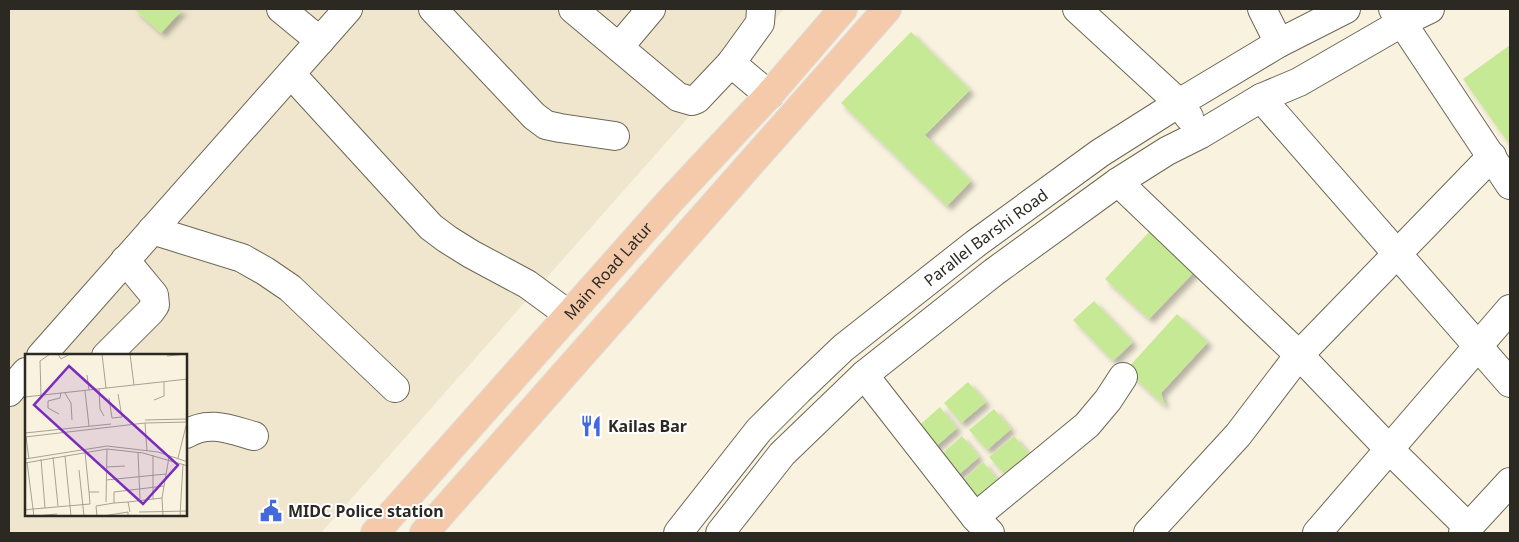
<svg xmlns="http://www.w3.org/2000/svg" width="1519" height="542" viewBox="0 0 1519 542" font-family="'Noto Sans',sans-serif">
	<defs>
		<filter id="shadow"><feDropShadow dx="4.5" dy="4.5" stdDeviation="2.5" flood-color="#0004"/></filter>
	</defs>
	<rect width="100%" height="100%" fill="#f9f2df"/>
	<path fill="#efe6cd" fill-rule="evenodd" d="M9,9H784L321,533H9ZM26,356H186V516H26Z"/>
	<g fill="#c6e996" filter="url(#shadow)">
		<polygon points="134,9 183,9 161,33"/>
		<polygon points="911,32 970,90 925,135 971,181 947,206 841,103"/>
		<polygon points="1510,45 1510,145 1463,79"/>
		<polygon points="1151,230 1195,271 1149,319 1105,279"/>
		<polygon points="1094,301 1133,342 1113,361 1073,320"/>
		<polygon points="1177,314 1208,342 1161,393 1165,406 1126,370"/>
		<polygon points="968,382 986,402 961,423 944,403"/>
		<polygon points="940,407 957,428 933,449 915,429"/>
		<polygon points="994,409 1011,429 987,450 969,430"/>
		<polygon points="962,436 979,457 955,478 937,458"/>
		<polygon points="1014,436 1031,456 1007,477 989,457"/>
		<polygon points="983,462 1001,483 977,504 959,484"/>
	</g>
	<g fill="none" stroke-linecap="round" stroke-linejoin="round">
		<g stroke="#6c6756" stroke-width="30">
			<g id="minor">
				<polyline points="281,9 320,41"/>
				<polyline points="433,9 534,116 546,125 560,128 615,136"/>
				<polyline points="573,9 678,97 692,101 697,99 731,63 760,23 761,9"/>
				<polyline points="1077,9 1179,103 1189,117"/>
				<polyline points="1262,9 1279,43"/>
				<polyline points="1393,9 1510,185"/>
				<polyline points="619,47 651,9"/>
				<polyline points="731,63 769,95"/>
				<polyline points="291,74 431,227 447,239 471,254 527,284 568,314"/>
				<polyline points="1261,98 1510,383"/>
				<polyline points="1118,182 1299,355 1390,450 1467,526"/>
				<polyline points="152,230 242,258 265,271 290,288 395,388"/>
				<polyline points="41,356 348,9"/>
				<polyline points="106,356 150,312 155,305 154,295 125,260"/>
				<polyline points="864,375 975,517 990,533"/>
				<polyline points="9,392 26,372"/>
				<path d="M186,434C209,420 229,429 254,436"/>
				<polyline points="975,517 1087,425 1108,400 1123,377"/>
				<path id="s1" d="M678,533L759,430L798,391L843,348L975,244L1100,153L1179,103L1279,43L1346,9"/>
				<polyline points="720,533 782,454 864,375 994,272 1118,182 1167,151 1201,134 1261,98 1299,82 1403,22 1430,9"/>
				<polyline points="1148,533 1238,435 1299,355 1492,156"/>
				<polyline points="1317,533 1510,309"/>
				<polyline points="1463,533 1510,482"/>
			</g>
		</g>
		<g stroke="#dddddc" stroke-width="30">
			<g id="major">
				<path id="s2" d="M375,533L669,202L769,95L843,9"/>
				<polyline points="424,533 887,9"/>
			</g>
		</g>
		<use href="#minor" stroke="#fff" stroke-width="28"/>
		<use href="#major" stroke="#f4caab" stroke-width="28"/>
	</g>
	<defs>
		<g id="restaurant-bare" transform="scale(1.725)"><path d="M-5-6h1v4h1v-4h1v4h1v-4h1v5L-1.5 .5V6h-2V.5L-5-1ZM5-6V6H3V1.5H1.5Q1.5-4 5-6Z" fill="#4469db" stroke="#fff" stroke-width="2.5" paint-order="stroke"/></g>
		<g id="civic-bare" transform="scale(1.725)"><path d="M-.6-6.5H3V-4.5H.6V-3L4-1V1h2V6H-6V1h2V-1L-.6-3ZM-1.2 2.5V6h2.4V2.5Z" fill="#4469db" stroke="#fff" stroke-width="2.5" paint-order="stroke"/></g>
	</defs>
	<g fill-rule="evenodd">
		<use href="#restaurant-bare" x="591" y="426"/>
		<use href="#civic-bare" x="271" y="511"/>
	</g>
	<g text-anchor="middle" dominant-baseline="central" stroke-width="4" stroke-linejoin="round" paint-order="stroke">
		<g font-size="16" fill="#2c2922" stroke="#fff">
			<text stroke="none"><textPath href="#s1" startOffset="429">Parallel Barshi Road</textPath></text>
			<text stroke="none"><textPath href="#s2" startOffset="351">Main Road Latur</textPath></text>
		</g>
		<g font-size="16" font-weight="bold" fill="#2c2922" stroke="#fff" text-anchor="start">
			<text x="608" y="426">Kailas Bar</text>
			<text x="288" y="511">MIDC Police station</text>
		</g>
	</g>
	<g transform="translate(25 354)">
		<rect width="162" height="162" fill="#f9f2df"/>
		<path fill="none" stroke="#a7a293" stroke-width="1" d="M33,0L36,5L45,0M77,0L81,34M105,0L109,31M142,2L161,0M62,21L64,36M74,35L75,55L79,62M60,37L64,72M40,39L46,49L47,66M16,41L15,7L25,0M0,43L163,25M84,44L87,64L97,63L93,40M129,46L139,42V28M34,60L23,54V47L35,44L36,39M120,66L163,65M120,69L122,97M0,79L86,70M0,83L120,69L163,68M1,83L4,105M60,98L64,138M113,98L115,145M40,102L46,162M28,103L33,152M153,104L161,72M0,105L82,92L133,98L163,108M16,105L20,154M2,108L8,155L65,150L64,138H74M0,109L82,95L118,99L163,112M81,113L100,112M54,116L59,162M81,126L141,120M137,144L144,103M128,145V101M81,148L82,95M103,148L137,144L138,162M0,156L8,155L9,162M105,158L103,148L89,149V138L139,132M114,158L163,157M11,162L32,160M72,162L71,152L89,149M78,162L103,158V162M155,162L158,110"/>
		<path fill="#7b2cbf" fill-opacity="0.15" stroke="#7b2cbf" stroke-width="2.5" d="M44,12L153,111L118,150L9,51Z"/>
		<rect width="162" height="162" fill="none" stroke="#2c2922" stroke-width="2.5"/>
	</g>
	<rect width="1519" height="542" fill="none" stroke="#2c2922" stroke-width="20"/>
</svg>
